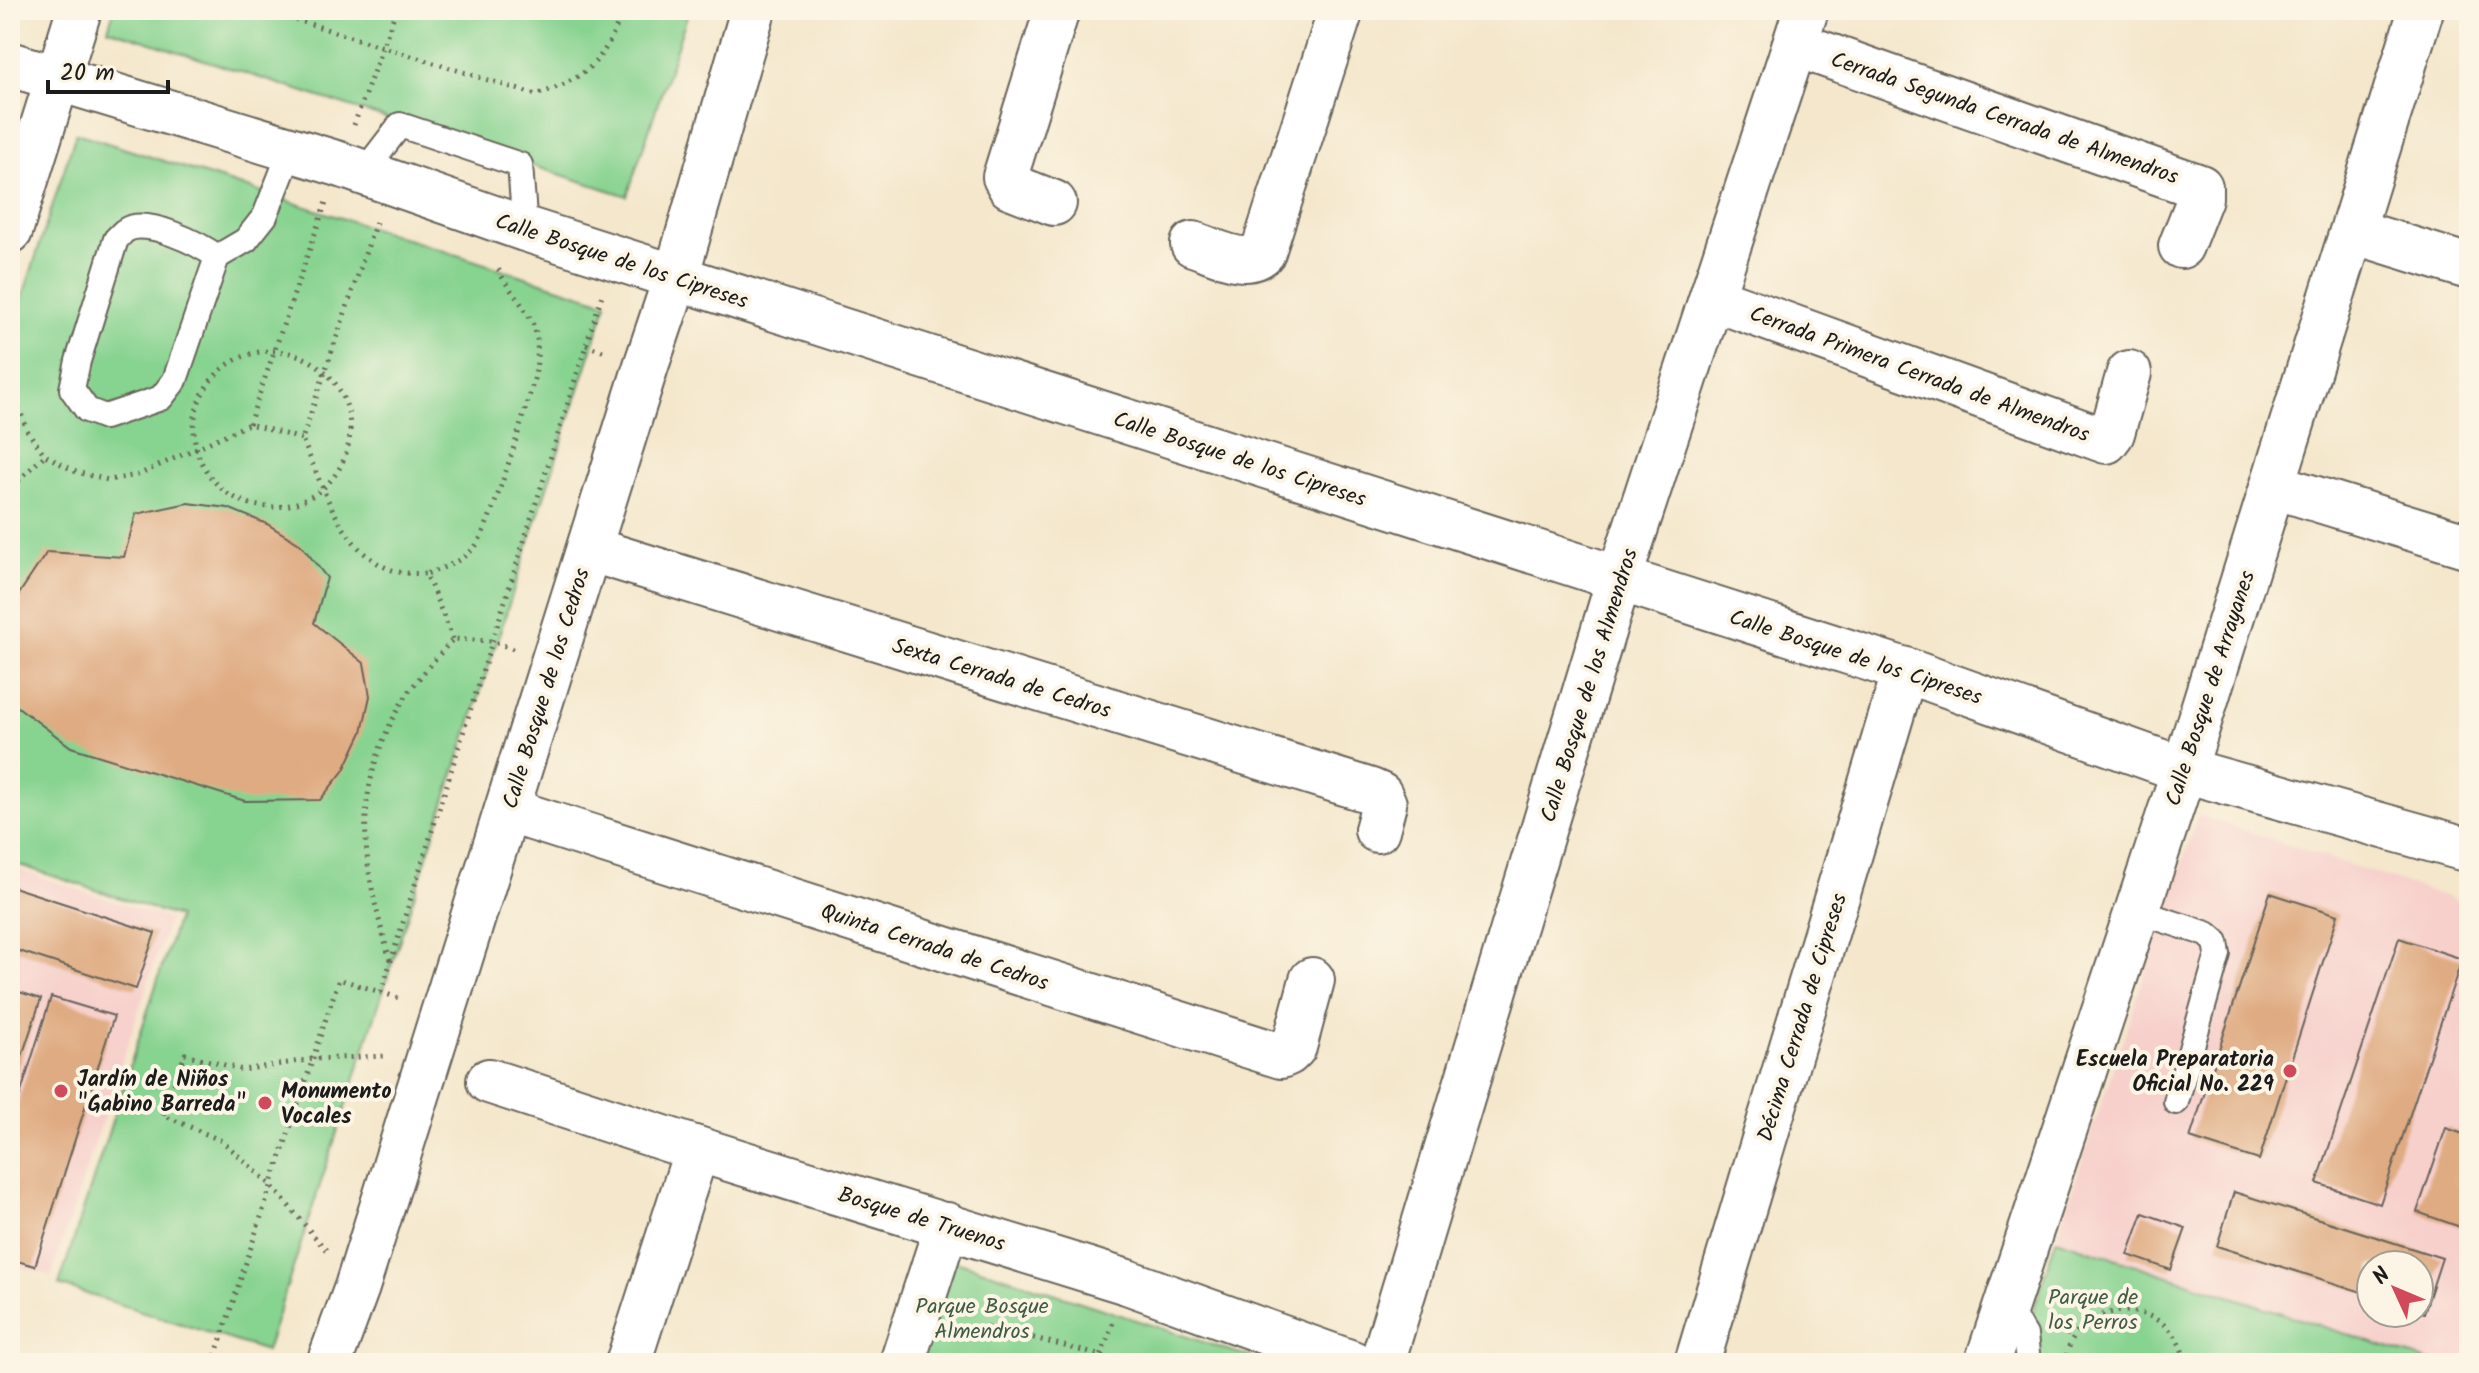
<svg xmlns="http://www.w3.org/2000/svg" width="2479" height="1373" viewBox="0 0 2479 1373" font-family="Kalam,sans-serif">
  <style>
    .built { fill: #f7d0cc; fill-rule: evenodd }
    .green { fill: #87d390; stroke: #527856; stroke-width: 2 }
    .building { fill: #dfab82 }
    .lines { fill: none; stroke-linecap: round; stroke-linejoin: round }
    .lane-casing { stroke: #68635a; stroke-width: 28 }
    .street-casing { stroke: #68635a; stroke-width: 48 }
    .secondary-casing { stroke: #68635a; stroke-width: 48 }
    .path { stroke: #68635a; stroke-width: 5; stroke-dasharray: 2 6; stroke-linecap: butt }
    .lane { stroke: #fff; stroke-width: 24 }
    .street { stroke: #fff; stroke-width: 44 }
    .secondary { stroke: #fff; stroke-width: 44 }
    .poi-dot { fill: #d1495b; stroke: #fcf5e5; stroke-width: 3 }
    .labels { text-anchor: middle; stroke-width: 8; stroke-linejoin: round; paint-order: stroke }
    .street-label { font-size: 22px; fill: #1c1c1c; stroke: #fcf5e5 }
    .poi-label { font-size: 22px; font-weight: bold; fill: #1c1c1c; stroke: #fcf5e5; text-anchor: start }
    .park-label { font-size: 22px; fill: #415c45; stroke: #fcf5e5 }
  </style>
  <rect width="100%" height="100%" fill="#fcf5e5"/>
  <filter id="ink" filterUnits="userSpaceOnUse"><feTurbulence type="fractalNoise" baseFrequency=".0125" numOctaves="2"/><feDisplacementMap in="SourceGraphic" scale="16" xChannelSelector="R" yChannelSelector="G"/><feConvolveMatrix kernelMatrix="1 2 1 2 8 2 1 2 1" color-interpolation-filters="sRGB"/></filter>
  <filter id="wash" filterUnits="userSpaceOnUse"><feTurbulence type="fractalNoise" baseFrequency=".006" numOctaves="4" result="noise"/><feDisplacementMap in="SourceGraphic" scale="32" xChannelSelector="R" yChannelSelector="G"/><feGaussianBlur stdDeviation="1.8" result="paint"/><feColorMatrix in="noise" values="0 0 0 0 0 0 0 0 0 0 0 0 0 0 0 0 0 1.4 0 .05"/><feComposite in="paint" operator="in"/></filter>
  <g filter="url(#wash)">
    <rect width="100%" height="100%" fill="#f4e7cc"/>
    <g class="built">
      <path d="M2198,815L2469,904V1363H2434L2056,1239ZM2371,1265H2419V1313H2371Z"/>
      <path d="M10,867L169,919L51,1276L10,1263Z"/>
    </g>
    <g class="green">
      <path d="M114,10H689L627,196L108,29Z"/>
      <path d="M76,133L607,303L266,1351L59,1285L178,917L10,862V336Z"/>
      <path d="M2056,1239L2434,1363H2017Z"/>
      <path d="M950,1259L1267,1363H915Z"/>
    </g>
    <g id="blocks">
      <g class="building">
        <path d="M188,503L228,508L267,524L301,545L327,578L314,623L364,663L370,696L362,732L344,770L320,800L245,801L71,747L10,701V623L19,594L47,552L124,557L136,514Z"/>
        <path d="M10,886L155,933L136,989L10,948Z"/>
        <path d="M2270,893L2338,915L2259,1160L2190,1138Z"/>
        <path d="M2399,938L2462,959L2380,1204L2317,1183Z"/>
        <path d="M10,989L41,999L11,1089H10Z"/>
        <path d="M51,997L114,1016L35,1266L10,1259V1127Z"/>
        <path d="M2446,1128L2469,1136V1230L2417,1212Z"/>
        <path d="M2234,1192L2442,1258L2424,1313L2419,1311V1265H2371V1295L2217,1246Z"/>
        <path d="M2143,1213L2186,1228L2171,1270L2128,1255Z"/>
      </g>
    </g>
  </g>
  <g filter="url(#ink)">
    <use href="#blocks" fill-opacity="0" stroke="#68635a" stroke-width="2"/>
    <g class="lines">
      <defs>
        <g id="lane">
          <path d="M363,173L400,125L520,165L525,229"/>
          <path d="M217,257C200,244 146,217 126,230C122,232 120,236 116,239L78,361L72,389L87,410L105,417L161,398L175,380L217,257L246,240L265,216L291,150"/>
          <path d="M2136,911L2207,934L2216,942L2218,954L2176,1102"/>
          <path d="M2005,1306L2025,1335L2028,1363"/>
        </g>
        <g id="street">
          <path d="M1795,44L2200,187V198L2181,246"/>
          <path d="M1054,203L1010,186L1005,177L1057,10"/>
          <path d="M2353,231L2469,267"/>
          <path d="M1193,244C1214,250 1245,269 1263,252L1341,10"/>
          <path d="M1712,298L2106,441L2112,433L2129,373"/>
          <path d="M2274,486L2469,546"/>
          <path d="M589,549L1371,791L1380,795L1384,804L1377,830"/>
          <path d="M507,810L1281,1056L1288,1053L1294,1047L1312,980"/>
          <path d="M489,1081L697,1149L1127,1282L1352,1363"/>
          <path d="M329,1363L357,1287L646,366L676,277L753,10"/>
          <path d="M628,1363L697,1149"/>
          <path d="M902,1363L947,1225"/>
          <path d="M1382,1363L1619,579L1806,10"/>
          <path d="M1697,1363L1905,670"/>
          <path d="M1987,1363L2184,770L2421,10"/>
        </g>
        <g id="secondary">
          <path d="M10,64L339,164L525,229L1905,670L2184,770L2469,850"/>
          <path d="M10,231L79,10"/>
        </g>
      </defs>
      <use href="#lane" class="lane-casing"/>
      <use href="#street" class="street-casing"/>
      <use href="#secondary" class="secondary-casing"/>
      <g class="path">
        <path d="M265,10L536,95C587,78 605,61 623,10"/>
        <path d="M354,125L396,10"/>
        <path d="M376,222L302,439C323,485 341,554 395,571C405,574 416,573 426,574"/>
        <path d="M586,345L608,353"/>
        <circle cx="272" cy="429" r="78"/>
        <path d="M10,395L15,398L28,432L45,455L76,472L108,480L138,475L249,424L302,439"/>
        <path d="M249,424L326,202"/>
        <path d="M10,494L18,481L45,455"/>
        <path d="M453,639L426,574C444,568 460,562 474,548C490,531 527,405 535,376C537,366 538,350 537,339C532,307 505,291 497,265"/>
        <path d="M390,960C364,869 349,800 397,711C411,685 434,661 453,639L492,641L516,650"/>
        <path d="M381,992L602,295"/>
        <path d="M326,1250L271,1185L222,1141L163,1115L185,1054L243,1070L313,1059L387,1056"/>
        <path d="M2055,1324L2073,1338"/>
        <path d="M956,1336L989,1326L1128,1363"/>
        <path d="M213,1363L339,979L402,999"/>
        <path d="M1099,1363L1113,1322"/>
        <path d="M2065,1363C2073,1294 2175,1294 2185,1363"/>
      </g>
      <use href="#lane" class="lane"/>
      <use href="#street" class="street"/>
      <use href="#secondary" class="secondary"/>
    </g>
  </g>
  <g class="poi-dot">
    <circle cx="2290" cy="1071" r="8"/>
    <circle cx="61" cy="1091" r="8"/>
    <circle cx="265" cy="1103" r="8"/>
  </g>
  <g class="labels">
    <g class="street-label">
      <text transform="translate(2005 117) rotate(19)" y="8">Cerrada Segunda Cerrada de Almendros</text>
      <text transform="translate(622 260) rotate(18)" y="8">Calle Bosque de los Cipreses</text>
      <text transform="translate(1920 373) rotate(20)" y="8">Cerrada Primera Cerrada de Almendros</text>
      <text transform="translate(1240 458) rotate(18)" y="8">Calle Bosque de los Cipreses</text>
      <text transform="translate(1856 656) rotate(18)" y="8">Calle Bosque de los Cipreses</text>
      <text transform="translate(1002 677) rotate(17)" y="8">Sexta Cerrada de Cedros</text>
      <text transform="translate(1588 685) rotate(-73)" y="8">Calle Bosque de los Almendros</text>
      <text transform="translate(545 688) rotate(-73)" y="8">Calle Bosque de los Cedros</text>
      <text transform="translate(2209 688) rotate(-72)" y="8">Calle Bosque de Arrayanes</text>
      <text transform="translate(935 946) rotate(18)" y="8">Quinta Cerrada de Cedros</text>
      <text transform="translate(1801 1017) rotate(-73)" y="8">Décima Cerrada de Cipreses</text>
      <text transform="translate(922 1218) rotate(17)" y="8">Bosque de Truenos</text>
    </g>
    <g class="poi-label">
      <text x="2274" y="1066" text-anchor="end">Escuela Preparatoria<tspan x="2274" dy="25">Oficial No. 229</tspan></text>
      <text x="77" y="1086">Jardín de Niños<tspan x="77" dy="25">"Gabino Barreda"</tspan></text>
      <text x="281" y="1098">Monumento<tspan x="281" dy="25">Vocales</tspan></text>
    </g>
    <g class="park-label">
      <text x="2093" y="1304">Parque de<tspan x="2093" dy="25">los Perros</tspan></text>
      <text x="982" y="1313">Parque Bosque<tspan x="982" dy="25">Almendros</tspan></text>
    </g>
  </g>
  <rect width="2479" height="1373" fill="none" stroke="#fcf5e5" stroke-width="40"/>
  <g transform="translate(2395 1289) rotate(314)"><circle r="38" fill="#fcf5e5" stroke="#a29e95" stroke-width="2"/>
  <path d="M0-6L14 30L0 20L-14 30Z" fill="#d1495b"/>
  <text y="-12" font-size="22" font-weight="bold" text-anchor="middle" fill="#1c1c1c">N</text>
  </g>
  <path d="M48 80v12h120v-12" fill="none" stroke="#1c1c1c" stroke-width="4"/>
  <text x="60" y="80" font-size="24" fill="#1c1c1c" stroke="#fcf5e5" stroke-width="6" paint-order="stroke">20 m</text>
</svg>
